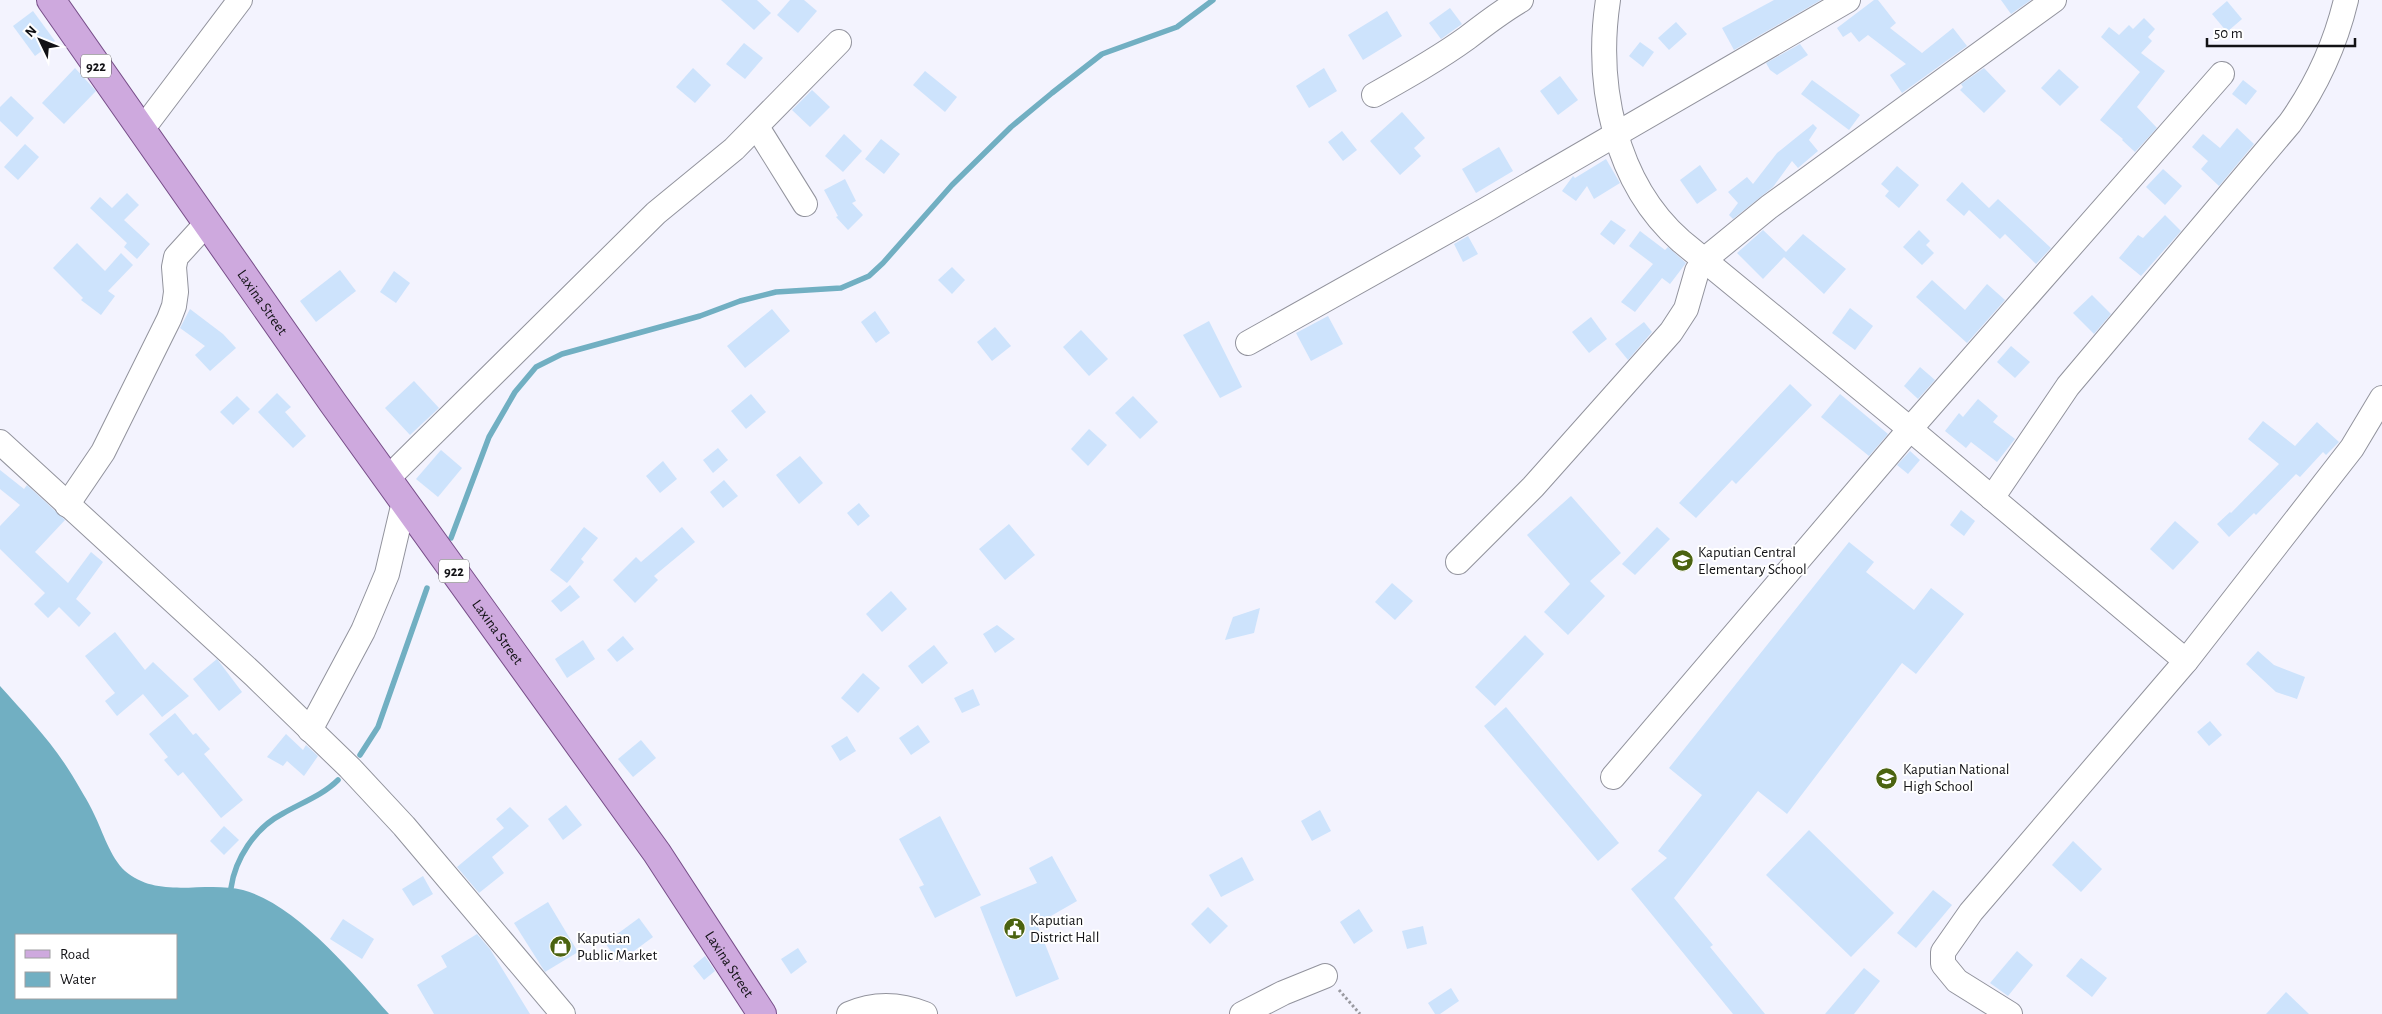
<svg xmlns="http://www.w3.org/2000/svg" width="2382" height="1014" viewBox="0 0 2382 1014" font-family="'Alegreya Sans',sans-serif">
  <style>
    .water { fill: #71afc2; fill-rule: evenodd }
    .lines { fill: none; stroke-linecap: round; stroke-linejoin: round }
    .stream { stroke: #71afc2; stroke-width: 5.5 }
    .building { fill: #cde3fc }
    .minor-casing { stroke: #92939d; stroke-width: 26 }
    .major-casing { stroke: #774e89; stroke-width: 30 }
    .path { stroke: #9a9aa1; stroke-width: 3; stroke-dasharray: 2.5 2.5; stroke-linecap: butt }
    .minor { stroke: #fff; stroke-width: 24 }
    .major { stroke: #cea9de; stroke-width: 28 }
    .labels { text-anchor: middle; stroke-width: 4; stroke-linejoin: round; paint-order: stroke }
    .shield { fill: #fff; stroke: #59595b; stroke-width: 1 }
    .shield-label { font-size: 14px; font-weight: bold; fill: #121215 }
    .street-label { font-size: 15px; fill: #121215; stroke: #fff }
    .poi-label { font-size: 15px; fill: #121215; stroke: #fff; text-anchor: start }
  </style>
  <rect width="100%" height="100%" fill="#f3f3fe"/>
  <path class="water" d="M0,686C25,714 52,742 72,775C79,787 88,801 94,814C103,832 110,857 125,871C159,900 204,880 243,890C296,904 353,973 389,1014H0ZM16,935H176V998H16Z"/>
  <g class="lines">
    <g class="stream">
      <path d="M451,538L489,437L515,392L536,367L562,354L700,316L740,301L776,292L841,288L869,276L883,263L952,185L1011,127L1052,93L1102,54L1177,27L1213,0"/>
      <path d="M360,755L378,727L427,588"/>
      <path d="M231,888C235,859 255,828 282,814C301,803 323,795 338,780"/>
    </g>
  </g>
  <g class="building">
    <path d="M721,0H757L771,13L754,30Z"/>
    <path d="M790,0H804L817,11L798,33L777,15Z"/>
    <path d="M1774,0H1821L1734,50L1722,28Z"/>
    <path d="M1874,0H1878L1896,23L1890,28L1922,53L1953,28L1967,46L1902,93L1890,75L1906,64L1868,35L1859,42L1851,32L1843,37L1837,28Z"/>
    <path d="M2001,0H2031L2011,14Z"/>
    <path d="M2227,1L2242,19L2227,32L2212,14Z"/>
    <path d="M1450,8L1462,24L1441,39L1429,23Z"/>
    <path d="M33,11L55,41L35,56L13,26Z"/>
    <path d="M1387,11L1402,36L1363,60L1348,35Z"/>
    <path d="M2144,18L2155,29L2148,37L2152,41L2141,53L2165,71L2137,107L2157,128L2135,152L2122,140L2123,139L2100,120L2140,72L2101,37L2109,27L2119,35L2129,25L2133,29Z"/>
    <path d="M1676,22L1687,34L1669,50L1658,38Z"/>
    <path d="M1640,42L1654,52L1643,67L1629,56Z"/>
    <path d="M744,43L763,58L745,79L726,64Z"/>
    <path d="M1800,44L1808,55L1777,75L1770,70L1766,63Z"/>
    <path d="M75,68L96,91L64,124L42,103Z"/>
    <path d="M693,68L711,85L695,103L676,87Z"/>
    <path d="M1324,68L1337,91L1309,108L1296,86Z"/>
    <path d="M1984,68L2006,91L1984,113L1960,90L1963,87L1961,84Z"/>
    <path d="M2059,69L2079,87L2060,106L2041,88Z"/>
    <path d="M925,71L957,97L945,112L913,85Z"/>
    <path d="M1560,76L1578,100L1558,115L1540,91Z"/>
    <path d="M1812,80L1860,115L1849,130L1801,94Z"/>
    <path d="M2243,80L2257,91L2246,105L2232,94Z"/>
    <path d="M812,90L830,107L810,127L792,110Z"/>
    <path d="M11,96L34,118L17,137L0,121V107Z"/>
    <path d="M1402,112L1425,138L1414,148L1421,156L1400,175L1370,141Z"/>
    <path d="M1813,124L1817,128L1809,140L1818,151L1798,168L1792,161L1773,187L1733,219L1729,215L1738,203L1728,192L1747,177L1753,184L1777,153Z"/>
    <path d="M2237,128L2254,144L2219,186L2201,169L2208,161L2192,147L2203,134L2220,148Z"/>
    <path d="M1342,131L1357,150L1343,161L1328,142Z"/>
    <path d="M844,134L862,151L843,172L825,156Z"/>
    <path d="M881,139L900,154L884,174L865,159Z"/>
    <path d="M25,144L39,157L18,180L4,167Z"/>
    <path d="M1499,147L1513,171L1476,193L1462,169Z"/>
    <path d="M1606,159L1620,183L1594,199L1587,186L1576,201L1562,191L1573,176L1575,178Z"/>
    <path d="M1700,165L1717,190L1697,204L1680,180Z"/>
    <path d="M1897,166L1919,185L1899,208L1885,196L1889,191L1881,184Z"/>
    <path d="M2163,169L2182,186L2165,205L2146,187Z"/>
    <path d="M845,179L856,201L852,203L863,215L848,230L836,217L838,216L824,190Z"/>
    <path d="M1962,182L1989,208L1998,199L2051,248L2036,264L2005,234L2000,239L1969,210L1964,216L1946,200Z"/>
    <path d="M127,193L139,205L124,220L150,244L137,259L124,247L127,243L90,208L100,197L112,208Z"/>
    <path d="M2165,215L2181,231L2141,276L2119,258L2138,235L2143,238Z"/>
    <path d="M1611,220L1626,230L1614,245L1600,234Z"/>
    <path d="M1763,230L1786,252L1803,234L1846,269L1824,294L1784,257L1763,279L1737,253Z"/>
    <path d="M1919,230L1930,241L1926,245L1934,253L1922,265L1903,247Z"/>
    <path d="M1640,231L1665,250L1668,247L1686,263L1670,284L1662,278L1635,312L1621,302L1653,264L1629,246Z"/>
    <path d="M1468,236L1478,254L1463,262L1454,244Z"/>
    <path d="M77,243L105,271L121,253L133,265L108,291L115,296L101,315L81,300L83,298L53,268Z"/>
    <path d="M952,267L965,280L952,294L938,280Z"/>
    <path d="M340,270L356,291L316,322L300,301Z"/>
    <path d="M394,271L410,283L396,303L380,292Z"/>
    <path d="M1932,280L1965,310L1987,284L2005,300L1967,343L1916,297Z"/>
    <path d="M2092,295L2111,314L2094,334L2073,313Z"/>
    <path d="M1850,308L1873,326L1855,350L1832,333Z"/>
    <path d="M190,309L223,334L236,348L210,371L195,355L205,346L180,328Z"/>
    <path d="M772,309L790,331L745,368L727,346Z"/>
    <path d="M875,311L890,333L876,343L861,322Z"/>
    <path d="M1328,316L1343,344L1311,361L1296,333Z"/>
    <path d="M1591,317L1607,339L1589,353L1572,332Z"/>
    <path d="M1209,321L1242,387L1220,398L1183,335Z"/>
    <path d="M1644,322L1652,332L1628,360L1615,344Z"/>
    <path d="M995,327L1011,346L992,361L977,342Z"/>
    <path d="M1081,330L1108,359L1089,376L1063,347Z"/>
    <path d="M2011,346L2030,362L2015,378L1997,362Z"/>
    <path d="M1920,367L1935,380L1918,399L1904,386Z"/>
    <path d="M414,381L439,408L410,435L385,408Z"/>
    <path d="M1790,384L1812,405L1736,484L1732,480L1696,518L1679,503Z"/>
    <path d="M277,393L291,407L285,412L306,436L293,448L258,412Z"/>
    <path d="M751,394L766,412L746,429L731,411Z"/>
    <path d="M1840,394L1888,434L1869,456L1821,417Z"/>
    <path d="M237,396L250,409L233,425L220,412Z"/>
    <path d="M1133,396L1158,422L1140,439L1115,413Z"/>
    <path d="M1978,399L1998,416L1993,422L2015,439L1997,462L1971,442L1966,448L1945,431L1959,413L1963,417Z"/>
    <path d="M2263,421L2295,446L2317,422L2339,442L2326,455L2323,452L2300,477L2296,474L2256,515L2254,513L2229,537L2217,524L2230,512L2231,513L2279,464L2248,439Z"/>
    <path d="M1089,429L1107,445L1088,466L1071,449Z"/>
    <path d="M718,448L728,460L713,473L703,460Z"/>
    <path d="M441,450L462,468L438,497L416,479Z"/>
    <path d="M1910,451L1920,460L1908,474L1897,465Z"/>
    <path d="M800,456L823,483L799,504L776,475Z"/>
    <path d="M663,461L677,479L660,493L646,476Z"/>
    <path d="M0,470L24,489L27,485L65,520L35,552L68,583L91,552L103,562L76,599L91,613L79,627L59,607L48,618L34,604L45,593L0,549V526L20,505L0,489Z"/>
    <path d="M724,480L738,496L723,508L710,492Z"/>
    <path d="M1571,496L1621,553L1590,581L1605,596L1568,635L1544,612L1570,584L1527,535Z"/>
    <path d="M859,503L870,516L858,526L847,513Z"/>
    <path d="M1961,510L1975,521L1964,536L1950,525Z"/>
    <path d="M2175,521L2199,542L2173,570L2150,549Z"/>
    <path d="M1009,524L1035,555L1005,580L979,549Z"/>
    <path d="M584,527L598,538L581,559L584,562L567,583L550,570Z"/>
    <path d="M682,527L695,542L654,576L658,580L635,603L613,580L636,557L641,562Z"/>
    <path d="M1657,527L1670,539L1635,575L1622,564Z"/>
    <path d="M1849,542L1874,562L1866,572L1914,610L1931,588L1964,614L1916,674L1902,663L1787,814L1758,791L1674,898L1713,945L1710,947L1765,1014H1733L1631,889L1667,858L1658,851L1702,795L1669,768Z"/>
    <path d="M1392,583L1413,601L1395,620L1375,602Z"/>
    <path d="M570,585L580,597L561,612L551,601Z"/>
    <path d="M891,591L907,609L882,632L866,614Z"/>
    <path d="M1260,608L1254,633L1225,640L1233,617Z"/>
    <path d="M997,625L1015,639L995,653L983,634Z"/>
    <path d="M115,632L145,670L153,662L189,696L162,717L143,694L117,716L105,701L115,693L85,656Z"/>
    <path d="M1525,635L1544,654L1495,706L1475,687Z"/>
    <path d="M623,636L634,649L617,662L607,650Z"/>
    <path d="M583,640L595,659L567,678L555,659Z"/>
    <path d="M934,645L948,663L922,684L908,666Z"/>
    <path d="M2258,651L2274,665L2305,677L2297,699L2276,692L2246,664Z"/>
    <path d="M217,659L242,692L219,711L193,679Z"/>
    <path d="M863,673L880,688L858,713L841,698Z"/>
    <path d="M973,689L980,705L962,713L954,698Z"/>
    <path d="M1506,707L1619,843L1598,861L1484,726Z"/>
    <path d="M175,713L193,735L196,733L210,749L204,754L243,800L221,818L183,772L178,776L164,760L168,757L149,734Z"/>
    <path d="M2210,721L2222,735L2209,746L2197,732Z"/>
    <path d="M918,725L930,742L911,755L899,738Z"/>
    <path d="M286,734L303,750L306,745L318,756L304,776L287,761L283,766L267,757Z"/>
    <path d="M847,736L856,751L840,761L831,746Z"/>
    <path d="M641,740L656,758L633,777L618,759Z"/>
    <path d="M566,805L582,825L563,840L548,819Z"/>
    <path d="M510,807L529,826L492,857L504,873L479,893L457,867L504,828L496,819Z"/>
    <path d="M1320,810L1331,831L1312,841L1301,821Z"/>
    <path d="M940,816L981,895L935,918L919,887L924,885L899,839Z"/>
    <path d="M224,826L239,840L224,855L210,841Z"/>
    <path d="M1809,830L1894,913L1851,957L1766,875Z"/>
    <path d="M2073,841L2102,869L2081,892L2052,865Z"/>
    <path d="M1052,856L1077,901L1037,924L1059,979L1016,997L980,907L1037,883L1029,868Z"/>
    <path d="M1242,857L1254,880L1221,897L1209,875Z"/>
    <path d="M423,876L433,894L413,906L402,889Z"/>
    <path d="M1933,890L1952,905L1916,948L1897,933Z"/>
    <path d="M548,902L578,952L545,972L514,923Z"/>
    <path d="M1208,907L1228,926L1210,944L1191,924Z"/>
    <path d="M1359,909L1373,931L1354,944L1340,922Z"/>
    <path d="M639,918L653,937L619,962L605,943Z"/>
    <path d="M343,919L374,939L362,959L330,939Z"/>
    <path d="M1423,926L1427,944L1407,949L1402,931Z"/>
    <path d="M477,934L490,949L530,1014H434L417,985L447,967L441,956Z"/>
    <path d="M798,948L807,962L791,974L781,959Z"/>
    <path d="M2017,951L2033,965L2008,996L1990,983Z"/>
    <path d="M705,956L715,971L704,980L693,966Z"/>
    <path d="M2081,958L2107,978L2092,997L2066,976Z"/>
    <path d="M1864,968L1880,981L1854,1014H1825Z"/>
    <path d="M1451,988L1459,1001L1440,1014H1435L1428,1003Z"/>
    <path d="M2286,992L2309,1014H2266Z"/>
  </g>
  <g class="lines">
    <defs>
      <g id="minor">
        <path d="M1608,0C1595,85 1615,183 1681,241L1910,429L2186,661"/>
        <path d="M1374,95C1406,77 1438,59 1467,38C1485,24 1502,11 1521,0"/>
        <path d="M757,127L805,204"/>
        <path d="M141,131L240,0"/>
        <path d="M1248,343L1487,209L1848,0"/>
        <path d="M0,442L254,675L350,768L404,826L563,1014"/>
        <path d="M387,479L656,213L734,149L839,42"/>
        <path d="M1992,498L2068,386L2290,123C2317,85 2335,46 2346,0"/>
        <path d="M67,505L103,452L169,319L174,306L176,292L174,267L176,257L206,224"/>
        <path d="M1458,562L1533,487L1671,332L1686,309L1697,271L1704,260L1769,207L2054,0"/>
        <path d="M310,730L363,631L387,574L404,502"/>
        <path d="M1613,777L1910,429L2222,74"/>
        <path d="M849,1014C874,1003 900,1004 925,1014"/>
        <path d="M1242,1014L1283,993L1325,976"/>
        <path d="M2010,1014L1957,981L1943,964V952L1971,912L2186,661L2352,448L2382,398"/>
      </g>
      <g id="major">
        <path id="s1" d="M51,0L333,403L657,853L762,1014"/>
      </g>
    </defs>
    <use href="#minor" class="minor-casing"/>
    <use href="#major" class="major-casing"/>
    <path class="path" d="M1339,990L1360,1014"/>
    <use href="#minor" class="minor"/>
    <use href="#major" class="major"/>
  </g>
  <defs>
    <symbol id="school-disc" viewBox="-11 -11 22 22"><circle r="9.5" fill="#4b6310" stroke="#fff"/><path d="M0-5L7-2L0 1L-7-2ZM-4 1L0 2.5L4 1V4Q0 6-4 4Z" fill="#fff"/></symbol>
    <symbol id="civic-disc" viewBox="-11 -11 22 22"><circle r="9.5" fill="#4b6310" stroke="#fff"/><path d="M-.6-6.5H3V-4.5H.6V-3L4-1V1h2V6H-6V1h2V-1L-.6-3ZM-1.2 2.5V6h2.4V2.5Z" fill="#fff"/></symbol>
    <symbol id="shop-disc" viewBox="-11 -11 22 22"><circle r="9.5" fill="#4b6310" stroke="#fff"/><path d="M-5-2.5h2.3a2.7 3.5 0 0 1 5.4 0H5L5.5 6h-11ZM-1.5-2.5h3a1.5 2.3 0 0 0-3 0Z" fill="#fff"/></symbol>
  </defs>
  <g fill-rule="evenodd">
    <use href="#school-disc" x="1670" y="548" width="25" height="25"/>
    <use href="#school-disc" x="1874" y="766" width="25" height="25"/>
    <use href="#civic-disc" x="1002" y="916" width="25" height="25"/>
    <use href="#shop-disc" x="548" y="934" width="25" height="25"/>
  </g>
  <g class="labels">
    <g class="shield">
      <rect x="81" y="54.5" width="30" height="23" rx="4"/>
      <rect x="439" y="559.5" width="30" height="23" rx="4"/>
    </g>
    <g class="shield-label">
      <text x="96" y="71">922</text>
      <text x="454" y="576">922</text>
    </g>
    <g class="street-label">
      <text dy="5" stroke="none"><textPath href="#s1" startOffset="369">Laxina Street</textPath></text>
      <text dy="5" stroke="none"><textPath href="#s1" startOffset="774">Laxina Street</textPath></text>
      <text dy="5" stroke="none"><textPath href="#s1" startOffset="1179">Laxina Street</textPath></text>
    </g>
    <g class="poi-label">
      <text x="1698" y="557">Kaputian Central<tspan x="1698" dy="17">Elementary School</tspan></text>
      <text x="1903" y="774">Kaputian National<tspan x="1903" dy="17">High School</tspan></text>
      <text x="1030" y="925">Kaputian<tspan x="1030" dy="17">District Hall</tspan></text>
      <text x="577" y="943">Kaputian<tspan x="577" dy="17">Public Market</tspan></text>
    </g>
  </g>
  <rect x="15" y="934" width="162" height="65" fill="#ffffff" stroke="#a0a0a1"/>
  <rect x="25" y="950" width="25" height="8" fill="#cea9de" stroke="#a0a0a1"/>
  <text x="60" y="959" font-size="15" fill="#121215">Road</text>
  <rect x="25" y="972" width="25" height="15" fill="#71afc2" stroke="#a0a0a1"/>
  <text x="60" y="984" font-size="15" fill="#121215">Water</text>
  <g transform="translate(40 40) rotate(313)" stroke="#ffffff" stroke-width="4" paint-order="stroke">
  <path d="M0-4L9 19L0 12L-9 19Z" fill="#121215"/>
  <text y="-8" font-size="14" font-weight="bold" text-anchor="middle" fill="#121215">N</text>
  </g>
  <path d="M2207 38v8h148v-8" fill="none" stroke="#121215" stroke-width="2.5"/>
  <text x="2214" y="38" font-size="15" fill="#121215" stroke="#ffffff" stroke-width="4" paint-order="stroke">50 m</text>
</svg>
